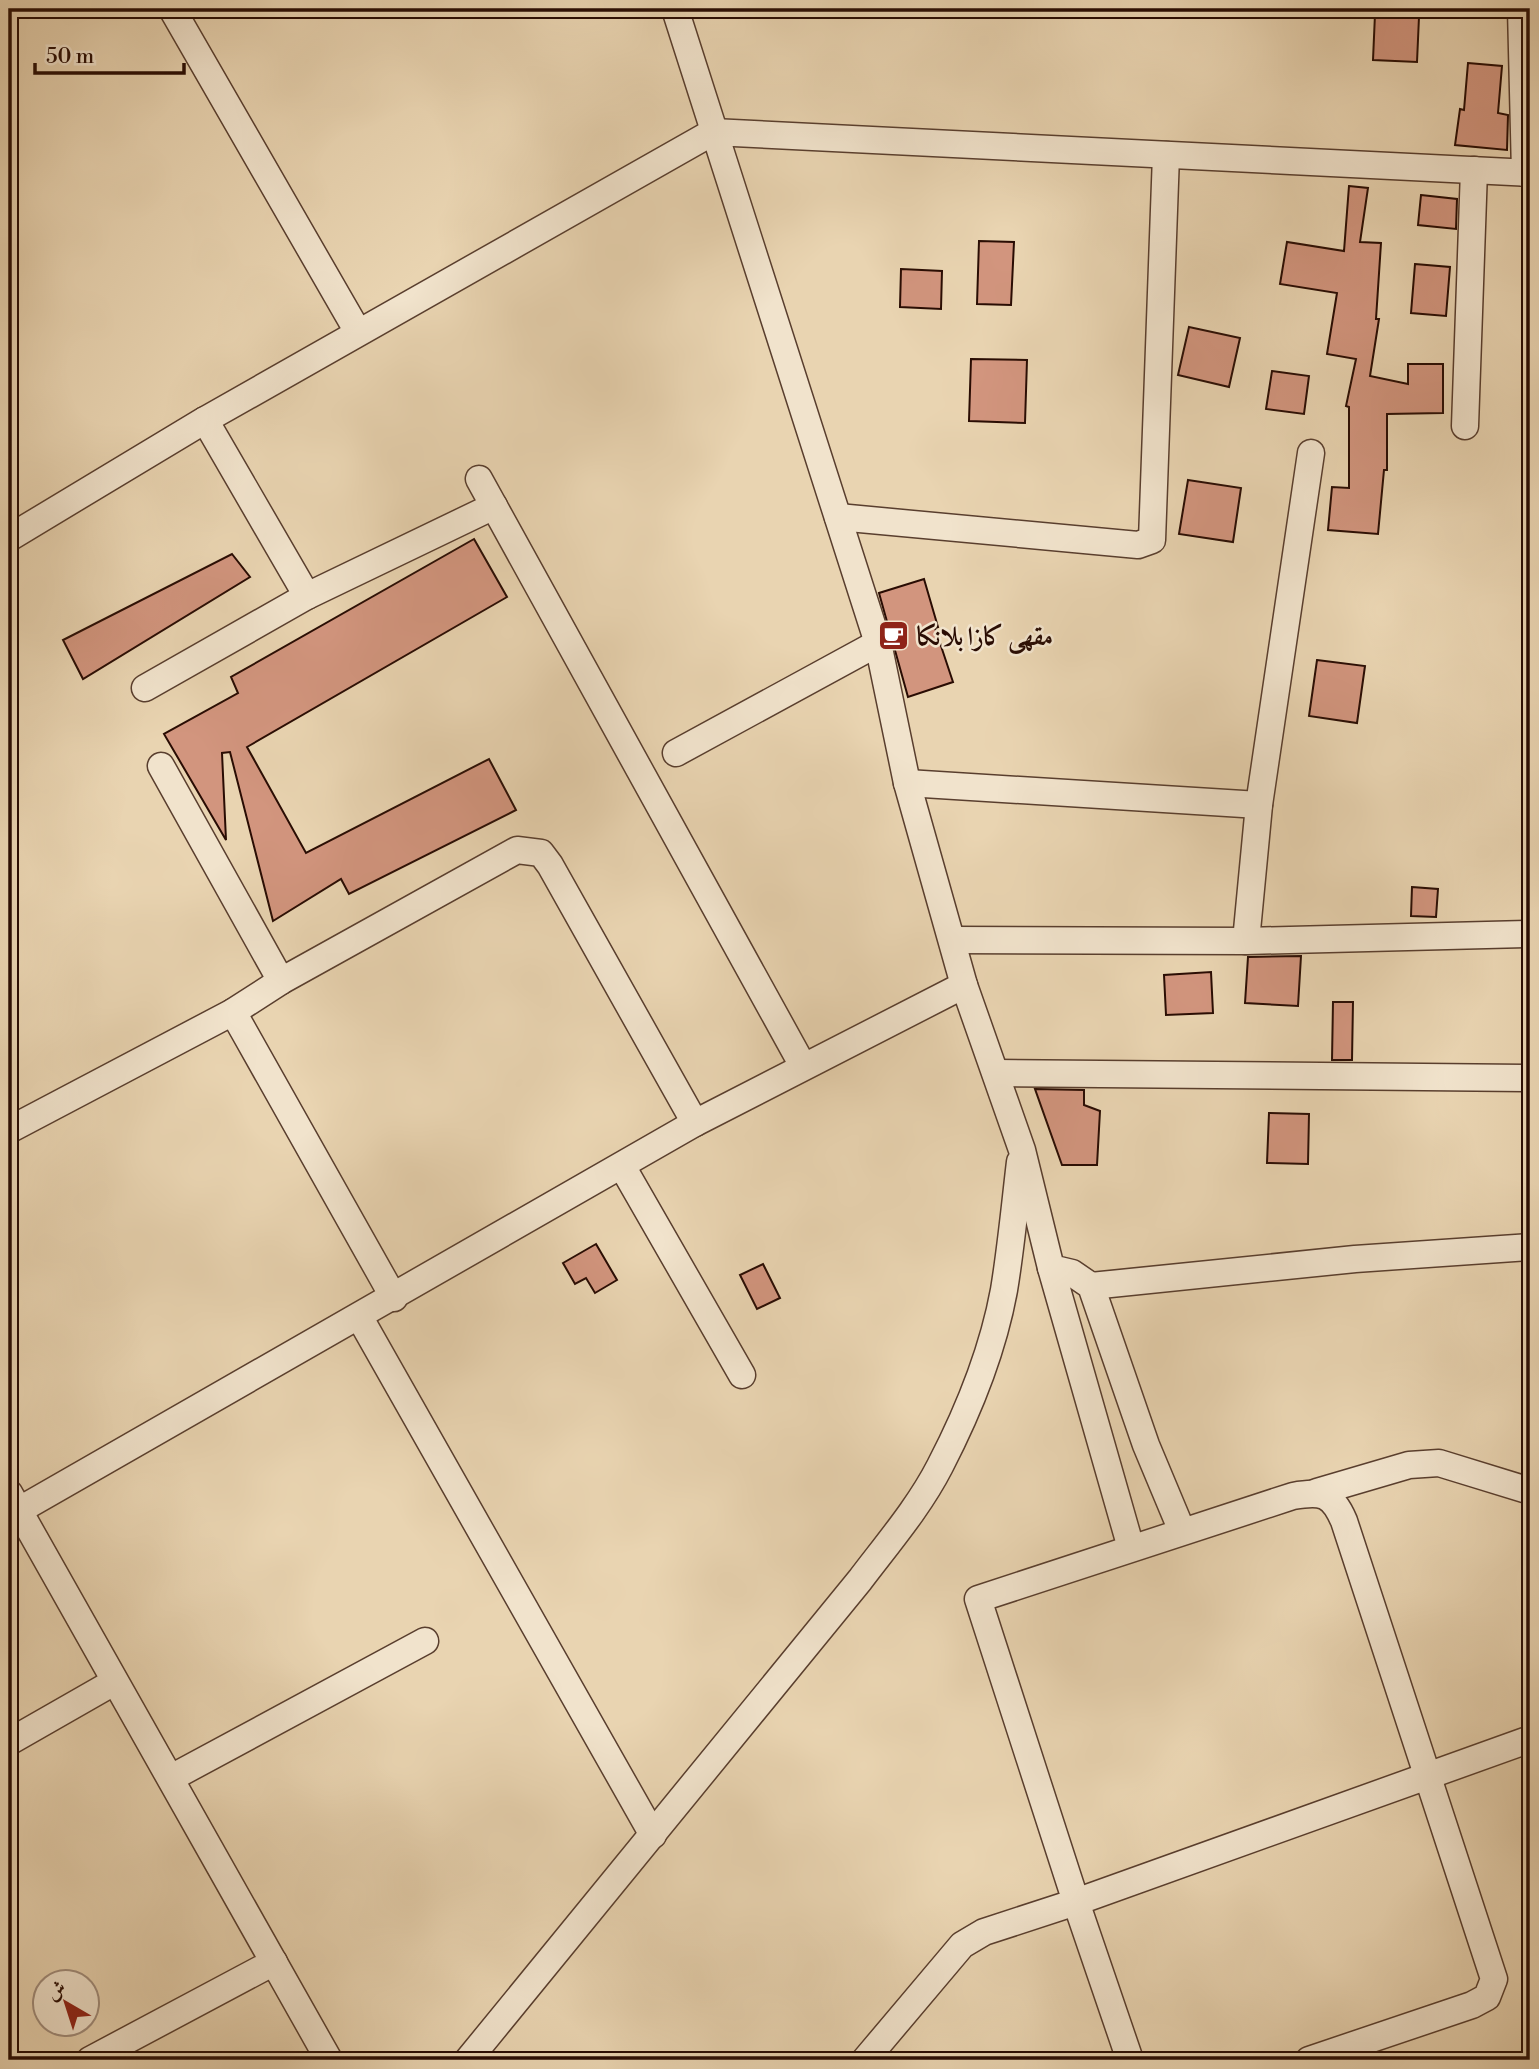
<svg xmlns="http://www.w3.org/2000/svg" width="1539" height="2069" viewBox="0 0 1539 2069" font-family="'Libre Bodoni',Amiri,serif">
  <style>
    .building { fill: #d2957e; stroke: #290c03; stroke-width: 2 }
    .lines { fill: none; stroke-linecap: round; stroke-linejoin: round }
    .minor-casing { stroke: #593e2e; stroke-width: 29 }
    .minor { stroke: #f1e3cc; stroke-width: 26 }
    .labels { text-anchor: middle; stroke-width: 5; stroke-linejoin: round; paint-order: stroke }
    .poi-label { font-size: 26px; font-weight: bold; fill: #290c03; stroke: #f1e3cc; text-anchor: start }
  </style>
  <rect width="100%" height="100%" fill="#e9d4b1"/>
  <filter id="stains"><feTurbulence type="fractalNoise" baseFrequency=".00286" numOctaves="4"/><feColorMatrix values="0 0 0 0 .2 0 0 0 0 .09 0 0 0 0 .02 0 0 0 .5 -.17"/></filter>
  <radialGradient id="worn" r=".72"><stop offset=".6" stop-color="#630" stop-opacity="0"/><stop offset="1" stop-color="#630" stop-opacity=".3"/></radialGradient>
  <g class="building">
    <path d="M1375,14L1419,17L1417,62L1373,60Z"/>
    <path d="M1468,63L1502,66L1498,113L1508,115L1507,150L1455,145L1460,109L1464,110Z"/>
    <path d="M1349,186L1368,188L1360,242L1381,243L1376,319H1379L1370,376L1408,384V364H1443V413L1387,414V470H1384L1378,534L1328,530L1332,487L1349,488V407L1346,406L1356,359L1327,354L1337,293L1280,284L1287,242L1344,251Z"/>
    <path d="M1421,195L1457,199L1456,229L1418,225Z"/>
    <path d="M979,241L1014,242L1011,305L977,304Z"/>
    <path d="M1415,264L1450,267L1446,316L1411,313Z"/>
    <path d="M901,269L942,271L941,309L900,307Z"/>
    <path d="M1189,327L1240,338L1229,387L1178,375Z"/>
    <path d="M971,359L1027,360L1025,423L969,421Z"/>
    <path d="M1272,371L1309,376L1304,414L1266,409Z"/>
    <path d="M1188,480L1241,488L1233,542L1179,534Z"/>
    <path d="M474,539L507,597L247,747L306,853L489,759L516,810L349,894L341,879L273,921L230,752L222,753L226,840L164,734L238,693L231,677Z"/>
    <path d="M232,554L250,577L83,679L63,640Z"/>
    <path d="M924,579L938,627L935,628L953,682L908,697L879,593Z"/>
    <path d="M1317,660L1365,666L1357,723L1309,716Z"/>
    <path d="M1412,887L1438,889L1436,917L1411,916Z"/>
    <path d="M1301,956L1298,1006L1245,1003L1248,957Z"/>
    <path d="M1211,972L1213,1013L1166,1015L1164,975Z"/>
    <path d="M1333,1002H1353L1352,1060H1332Z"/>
    <path d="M1035,1089L1084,1090V1105L1100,1111L1097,1165H1062Z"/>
    <path d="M1269,1113L1309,1114L1308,1164L1267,1163Z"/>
    <path d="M596,1244L617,1280L595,1293L586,1278L575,1284L563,1263Z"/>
    <path d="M763,1264L780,1298L757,1309L740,1275Z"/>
  </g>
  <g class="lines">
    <defs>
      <g id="minor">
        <path d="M172,9L358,332"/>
        <path d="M675,9L878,643L907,783L964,985L1022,1150L1051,1268L1072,1273L1091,1286L1146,1445L1182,1531"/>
        <path d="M1521,9L1525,173"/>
        <path d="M205,420L307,596"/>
        <path d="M1465,426L1474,170"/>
        <path d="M479,479L803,1066"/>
        <path d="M838,517L1138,545L1152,540L1166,155"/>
        <path d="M9,538L205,420L713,132L1530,173"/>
        <path d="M145,688L307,596L494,506"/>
        <path d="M676,753L878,643"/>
        <path d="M161,766L281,981"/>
        <path d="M907,783L1259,805"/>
        <path d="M953,940L1246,941L1530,934"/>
        <path d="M1246,941L1259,805L1311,453"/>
        <path d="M233,1012L394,1298"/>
        <path d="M996,1073L1530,1078"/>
        <path d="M9,1130L233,1012L281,981L517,850L541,853L550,865L695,1123"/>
        <path d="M622,1166L742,1375"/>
        <path d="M1051,1268L1131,1548"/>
        <path d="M1091,1286L1355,1259L1530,1247"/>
        <path d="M360,1318L653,1835"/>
        <path d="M1317,1492L1409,1465L1439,1463L1530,1491"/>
        <path d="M9,1493L329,2060"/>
        <path d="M9,1516L695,1123L964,985"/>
        <path d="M9,1742L114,1682"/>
        <path d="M171,1778L425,1641"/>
        <path d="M90,2060L274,1962"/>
        <path d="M468,2060L860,1580C888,1543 919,1507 940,1466C968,1412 993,1350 1004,1290C1011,1248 1015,1204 1020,1162"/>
        <path d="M865,2060L962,1945L984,1932L1076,1902L978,1599L1293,1496C1322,1491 1332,1493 1344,1521L1494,1979L1487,1997L1472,2005L1309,2060"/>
        <path d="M1130,2060L1076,1902L1525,1741L1530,1742"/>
      </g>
    </defs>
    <use href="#minor" class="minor-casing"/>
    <use href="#minor" class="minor"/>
  </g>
  <defs>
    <symbol id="cafe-square" viewBox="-11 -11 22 22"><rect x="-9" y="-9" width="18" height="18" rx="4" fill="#8f2418" stroke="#f1e3cc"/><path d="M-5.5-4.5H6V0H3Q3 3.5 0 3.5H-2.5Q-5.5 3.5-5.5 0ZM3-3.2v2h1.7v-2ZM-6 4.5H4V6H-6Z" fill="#fff"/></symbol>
  </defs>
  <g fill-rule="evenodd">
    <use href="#cafe-square" x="876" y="618" width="35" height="35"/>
  </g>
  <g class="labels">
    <g class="poi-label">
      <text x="917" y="645">مقهى كازا بلانكا</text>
    </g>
  </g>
  <rect width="1539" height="2069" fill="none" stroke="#e9d4b1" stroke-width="35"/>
  <rect x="10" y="10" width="1518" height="2048" fill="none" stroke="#290c03" stroke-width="3.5"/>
  <rect x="18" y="18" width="1504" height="2034" fill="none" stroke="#290c03" stroke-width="2"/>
  <g transform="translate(66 2003) rotate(321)"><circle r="33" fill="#f1e3cc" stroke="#a18d7c" stroke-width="2"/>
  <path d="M0-5L12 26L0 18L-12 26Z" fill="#8f2418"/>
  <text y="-10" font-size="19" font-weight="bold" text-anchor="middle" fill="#290c03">ش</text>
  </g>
  <path d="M35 63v10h149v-10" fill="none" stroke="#290c03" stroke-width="3.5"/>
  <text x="46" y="63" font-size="21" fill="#290c03" stroke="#f1e3cc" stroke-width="5" paint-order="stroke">50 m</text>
  <rect width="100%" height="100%" filter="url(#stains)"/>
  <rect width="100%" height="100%" fill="url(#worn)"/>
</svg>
